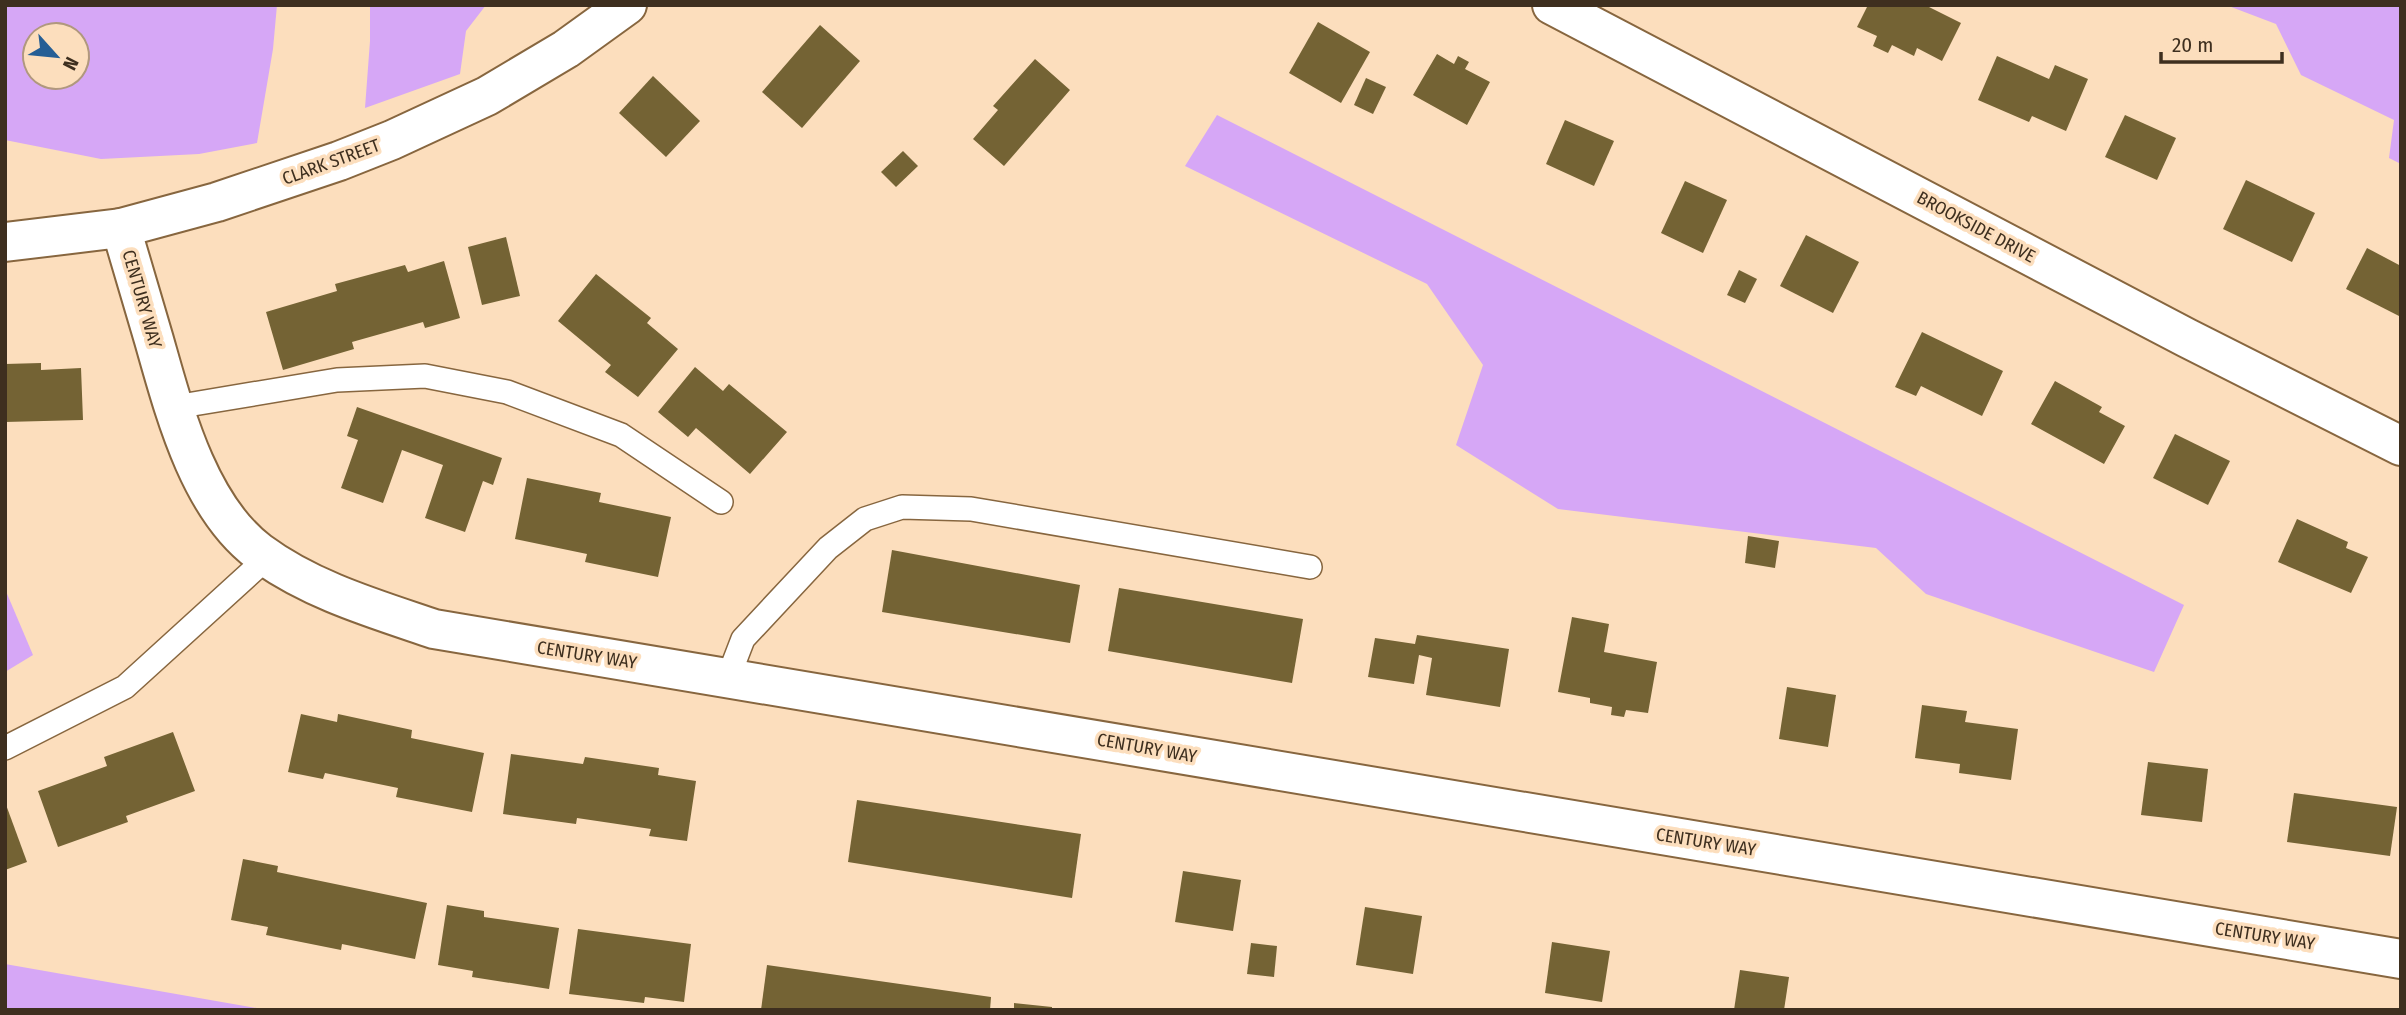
<svg xmlns="http://www.w3.org/2000/svg" width="2406" height="1015" viewBox="0 0 2406 1015" font-family="'Fira Sans Condensed',sans-serif">
  <style>
    .green { fill: #d6a7f6; fill-rule: evenodd }
    .building { fill: #746334 }
    .lines { fill: none; stroke-linecap: round; stroke-linejoin: round }
    .service-casing { stroke: #87663f; stroke-width: 26 }
    .minor-casing { stroke: #87663f; stroke-width: 42 }
    .service { stroke: #fff; stroke-width: 23 }
    .minor { stroke: #fff; stroke-width: 38 }
    .labels { text-anchor: middle; stroke-width: 7; stroke-linejoin: round; paint-order: stroke }
    .street-label { font-size: 18px; fill: #3e2f1f; stroke: #fcdebd }
  </style>
  <rect width="100%" height="100%" fill="#fcdebd"/>
  <g class="green">
    <path d="M5,5H277L273,49L257,143L199,154L101,159L5,140ZM35,35H77V77H35Z"/>
    <path d="M370,5H486L466,31L460,74L365,108L370,41Z"/>
    <path d="M2226,5H2401V164L2389,158L2394,120L2301,75L2276,24Z"/>
    <path d="M1217,115L2184,605L2154,672L1926,594L1876,548L1558,509L1456,445L1483,365L1427,284L1185,166Z"/>
    <path d="M5,589L33,655L5,672Z"/>
    <path d="M5,964L268,1010H5Z"/>
  </g>
  <g class="building">
    <path d="M1868,5H1925L1961,23L1942,61L1917,48L1914,56L1892,45L1888,53L1873,46L1877,36L1857,27Z"/>
    <path d="M1318,22L1370,52L1341,103L1289,73Z"/>
    <path d="M820,25L860,61L802,128L762,92Z"/>
    <path d="M1437,54L1454,64L1458,56L1469,62L1465,69L1490,82L1467,125L1413,95Z"/>
    <path d="M1997,56L2049,79L2055,65L2088,79L2066,131L2032,116L2029,122L1978,100Z"/>
    <path d="M1035,59L1070,90L1004,166L973,139L998,110L993,106Z"/>
    <path d="M653,76L700,121L666,157L619,113Z"/>
    <path d="M1366,78L1386,87L1373,114L1354,105Z"/>
    <path d="M2125,115L2176,138L2157,180L2105,157Z"/>
    <path d="M1565,120L1614,141L1594,186L1546,164Z"/>
    <path d="M903,151L918,166L896,187L881,172Z"/>
    <path d="M2246,180L2315,213L2292,262L2223,229Z"/>
    <path d="M1685,181L1727,200L1703,253L1661,233Z"/>
    <path d="M1806,235L1859,262L1833,313L1780,286Z"/>
    <path d="M506,237L520,296L482,305L468,247Z"/>
    <path d="M2367,248L2401,266L2399,316L2346,289Z"/>
    <path d="M444,261L460,318L425,328L423,322L352,342L354,349L283,370L266,312L337,291L335,284L405,265L408,272Z"/>
    <path d="M1739,270L1757,279L1745,303L1727,295Z"/>
    <path d="M596,274L651,318L647,323L678,349L638,397L605,372L611,365L558,321Z"/>
    <path d="M1922,332L2003,371L1982,416L1921,386L1916,396L1895,387Z"/>
    <path d="M41,363V370L81,368L83,420L5,422V364Z"/>
    <path d="M695,367L723,391L729,384L787,432L750,474L696,428L688,437L658,412Z"/>
    <path d="M2055,381L2102,407L2099,412L2125,426L2104,464L2031,424Z"/>
    <path d="M357,407L502,458L493,485L483,481L465,532L425,518L443,465L402,450L383,503L341,488L358,440L347,436Z"/>
    <path d="M2175,434L2230,461L2208,505L2153,478Z"/>
    <path d="M527,478L601,493L599,502L671,517L658,577L585,562L587,554L515,539Z"/>
    <path d="M2297,519L2348,542L2346,548L2368,557L2351,593L2278,562Z"/>
    <path d="M1748,536L1779,541L1775,568L1745,563Z"/>
    <path d="M892,550L1080,585L1070,643L882,612Z"/>
    <path d="M1119,588L1303,619L1292,683L1108,651Z"/>
    <path d="M1572,617L1609,624L1604,652L1657,662L1648,713L1626,710L1624,717L1611,715L1612,707L1590,703V698L1558,692Z"/>
    <path d="M1417,635L1509,649L1500,707L1426,695L1432,658L1419,655L1414,684L1368,677L1375,638L1415,644Z"/>
    <path d="M1787,687L1836,695L1828,747L1779,739Z"/>
    <path d="M1922,705L1967,711L1965,722L2018,729L2011,780L1959,773L1960,764L1915,758Z"/>
    <path d="M301,714L337,722L338,714L412,730L411,738L484,753L472,812L396,797L398,788L325,773L323,779L288,772Z"/>
    <path d="M173,732L195,791L126,816L128,822L58,847L38,791L107,766L104,757Z"/>
    <path d="M511,754L583,764L585,757L659,768L658,775L696,781L687,841L649,836L651,829L577,818L576,824L503,814Z"/>
    <path d="M2148,762L2208,769L2202,822L2141,815Z"/>
    <path d="M2294,793L2397,807L2390,856L2287,842Z"/>
    <path d="M857,800L1081,834L1072,898L848,862Z"/>
    <path d="M5,802L27,862L5,870Z"/>
    <path d="M243,859L278,866L277,872L427,903L415,959L342,944L341,950L266,935L268,927L231,920Z"/>
    <path d="M1183,871L1241,880L1233,931L1175,922Z"/>
    <path d="M447,905L484,911V917L559,928L549,989L472,977L473,971L438,965Z"/>
    <path d="M1365,907L1422,916L1413,974L1356,965Z"/>
    <path d="M578,929L691,944L684,1002L645,997L644,1003L569,994Z"/>
    <path d="M1552,942L1610,951L1602,1002L1545,993Z"/>
    <path d="M1251,943L1277,946L1274,977L1247,974Z"/>
    <path d="M767,965L991,997L990,1010H761Z"/>
    <path d="M1740,970L1789,977L1784,1010H1734Z"/>
    <path d="M1014,1003L1052,1007V1010H1014Z"/>
  </g>
  <g class="lines">
    <defs>
      <g id="service">
        <path d="M175,407L337,380L425,376L507,392L621,435L721,502"/>
        <path d="M728,678L743,639L828,548L865,519L902,507L971,509L1310,567"/>
        <path d="M5,748L125,687L268,557"/>
      </g>
      <g id="minor">
        <path d="M1552,5L2187,338L2401,446"/>
        <path d="M121,228C132,265 143,303 154,340C174,410 198,506 259,552C310,590 375,609 434,629L2401,959"/>
        <path d="M5,242L121,228L217,202L339,161L392,140L487,96L566,49L627,5"/>
      </g>
    </defs>
    <use href="#service" class="service-casing"/>
    <use href="#minor" class="minor-casing"/>
    <use href="#service" class="service"/>
    <use href="#minor" class="minor"/>
  </g>
  <g class="labels">
    <g class="street-label">
      <text transform="translate(331 162) rotate(-20)" y="6">CLARK STREET</text>
      <text transform="translate(1976 227) rotate(28)" y="6">BROOKSIDE DRIVE</text>
      <text transform="translate(142 299) rotate(74)" y="6">CENTURY WAY</text>
      <text transform="translate(587 655) rotate(9)" y="6">CENTURY WAY</text>
      <text transform="translate(1147 748) rotate(10)" y="6">CENTURY WAY</text>
      <text transform="translate(1706 842) rotate(9)" y="6">CENTURY WAY</text>
      <text transform="translate(2265 936) rotate(9)" y="6">CENTURY WAY</text>
    </g>
  </g>
  <rect width="2406" height="1015" fill="none" stroke="#3e2f1f" stroke-width="14"/>
  <g transform="translate(56 56) rotate(117)"><circle r="33" fill="#fcdebd" stroke="#b0987e" stroke-width="2"/>
  <path d="M0-5L12 26L0 18L-12 26Z" fill="#255e95"/>
  <text y="-10" font-size="19" font-weight="bold" text-anchor="middle" fill="#3e2f1f">N</text>
  </g>
  <path d="M2161 52v10h121v-10" fill="none" stroke="#3e2f1f" stroke-width="3.5"/>
  <text x="2172" y="52" font-size="21" fill="#3e2f1f" stroke="#fcdebd" stroke-width="5" paint-order="stroke">20 m</text>
</svg>
